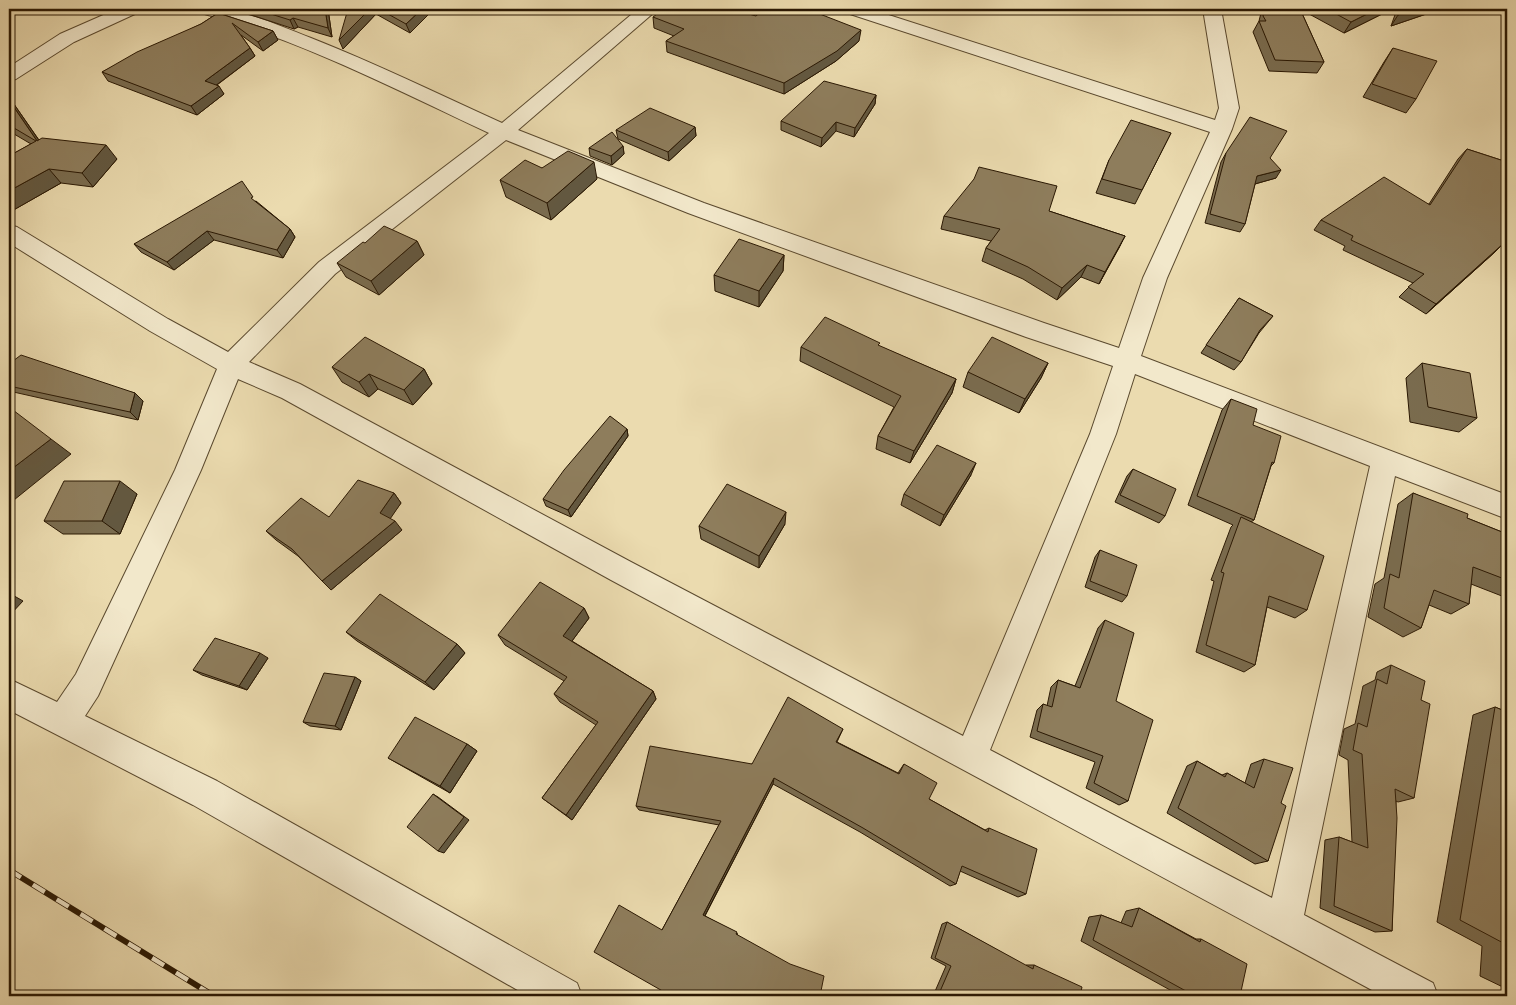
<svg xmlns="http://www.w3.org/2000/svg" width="1516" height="1005" viewBox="0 0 1516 1005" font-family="'EB Garamond',serif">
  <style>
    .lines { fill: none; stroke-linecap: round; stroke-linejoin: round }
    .minor-casing { stroke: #5a492e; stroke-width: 2 }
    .minor { fill: #f2e8cb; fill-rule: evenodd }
    .rail-casing { stroke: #2a1803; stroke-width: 6 }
    .rail { stroke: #f2e8cb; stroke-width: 4.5; stroke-dasharray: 14; stroke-linecap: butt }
    .wall { fill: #7a6c4f; stroke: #2a1803 }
    .shaded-wall { fill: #635840; stroke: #2a1803 }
    .building { fill: #8e7d5c; stroke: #2a1803 }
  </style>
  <rect width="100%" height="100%" fill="#ebdbaf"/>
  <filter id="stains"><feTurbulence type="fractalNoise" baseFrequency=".004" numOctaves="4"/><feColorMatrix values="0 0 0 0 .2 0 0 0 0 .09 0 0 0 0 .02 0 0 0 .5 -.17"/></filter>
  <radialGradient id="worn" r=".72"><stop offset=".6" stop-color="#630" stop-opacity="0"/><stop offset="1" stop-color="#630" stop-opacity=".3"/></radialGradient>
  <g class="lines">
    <defs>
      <g id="minor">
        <path d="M117,9H140L137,13L74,42L16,79L9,81V67L60,34Z"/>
        <path d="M198,9C238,6 274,24 311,38C375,63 438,94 502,123L638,9H658L518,130L704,203L1044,323L1119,348L1143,278L1210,132L847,13L844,9H870L1215,120L1219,108L1203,9H1221L1239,108L1232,129L1167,278L1141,356L1507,495V519L1395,476L1304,915L1433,983L1438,996H1383L611,580L282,398L238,379L201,470L98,696L85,716L217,781L577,983L582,996H528L193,805L9,710V679L57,702L76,674L175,470L217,369L150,331L9,243V225L17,227L168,319L228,352L319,262L489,133C395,89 301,40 201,13ZM506,140L688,213L1026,337L1113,366L1090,434L963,736L631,562L300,384L249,362L335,274ZM1135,374L1370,466L1272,898L990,750L1116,434Z"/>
      </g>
    </defs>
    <use href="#minor" class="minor-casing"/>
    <use href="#minor" class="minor"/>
    <defs>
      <path id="rail" d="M9,870L214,996"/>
    </defs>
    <use href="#rail" class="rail-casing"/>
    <use href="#rail" class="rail"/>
  </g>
  <g class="wall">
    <path d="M238,9H328L332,37L298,27L294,29L239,11Z"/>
    <path d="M348,9H434L410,33L376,14L343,49Z"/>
    <path d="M1248,9H1254L1251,14Z"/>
    <path d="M1262,9H1300L1324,62L1317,73L1269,71L1253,32L1259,21Z"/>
    <path d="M1300,9H1392L1344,33Z"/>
    <path d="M1397,9H1450L1438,10L1391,26Z"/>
    <path d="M218,13L273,31L278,40L263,51L241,35L250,48L255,56L217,85L224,94L197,115L108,81L102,72L201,24Z"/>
    <path d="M756,16L859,41L836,61L784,94L667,52L666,41L674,36L654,28L653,17Z"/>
    <path d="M1393,48L1416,99L1406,113L1363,97L1384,62Z"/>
    <path d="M876,95L875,104L854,137L836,131L821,147L781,130V121Z"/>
    <path d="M9,97L39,140L117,159L93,187L61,183L10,212L9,211V156L31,144L9,131Z"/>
    <path d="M695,127L696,136L669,161L618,139L616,130Z"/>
    <path d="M1171,133L1135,204L1096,193L1109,160Z"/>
    <path d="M623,146L624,154L612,165L590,156L589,148Z"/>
    <path d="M1467,149L1507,162V236L1506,235L1495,252L1426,314L1399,297L1413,283L1343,250L1345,246L1314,230L1321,220L1429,204L1458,159Z"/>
    <path d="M1226,153L1270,158L1276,178L1255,184L1245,224L1240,232L1205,223L1221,162Z"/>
    <path d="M542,168L597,179L551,220L506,197L500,180Z"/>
    <path d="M256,201L290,229L295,237L283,258L214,240L174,270L141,252L134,244Z"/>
    <path d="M1049,211L1125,236L1099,284L1081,277L1057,300L1023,279L982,261L986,248L991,241L941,229L944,216Z"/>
    <path d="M417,241L424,255L379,295L346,277L337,263Z"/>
    <path d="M784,255L783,271L759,307L715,291L714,275Z"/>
    <path d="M1239,298L1273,316L1259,333L1241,362L1234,370L1201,353Z"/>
    <path d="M879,346L956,379L952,393L910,463L876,449L878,436L894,407L800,361L801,347Z"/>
    <path d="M1048,363L1041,378L1019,413L963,387L968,372Z"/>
    <path d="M1422,363L1477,418L1459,432L1410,422L1406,378Z"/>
    <path d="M9,364L135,393L143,401L138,420L9,391Z"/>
    <path d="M332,367L424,369L432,384L413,405L378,389L369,397L342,382Z"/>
    <path d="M1231,399L1253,425L1274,463L1271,466L1254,520L1251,522L1307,610L1295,618L1267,607L1255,665L1244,672L1196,652L1214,581L1211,580L1231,527L1233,525L1188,505L1222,410Z"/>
    <path d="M627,429L628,436L571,517L546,506L543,499Z"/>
    <path d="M1133,469L1165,516L1159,523L1115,502L1127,476Z"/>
    <path d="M971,475L940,526L901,505L904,494Z"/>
    <path d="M394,493L401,503L390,518L402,530L331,590L298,556L276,540L266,531L329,517Z"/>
    <path d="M1413,493L1467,518L1507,534V598L1471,584L1469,604L1451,614L1429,605L1421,628L1403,637L1368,617L1375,584L1384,578L1398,504Z"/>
    <path d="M137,494L120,534H63L44,521Z"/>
    <path d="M785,524L759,568L701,539L699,526Z"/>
    <path d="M1100,550L1127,596L1122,602L1085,587L1095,557Z"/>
    <path d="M584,608L589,618L572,641L653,691L656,699L572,820L542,798L596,725L560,702L554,694L564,681L505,645L498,635Z"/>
    <path d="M1105,620L1128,801L1119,805L1086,788L1095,762L1030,737L1037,710L1043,704L1047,706L1051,687L1058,680L1075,686L1098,628Z"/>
    <path d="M346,632L457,644L465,653L434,690L357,641Z"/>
    <path d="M268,658L247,690L202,675L193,670Z"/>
    <path d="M1391,665L1421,700L1414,798L1398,802L1396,801L1392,931L1375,932L1320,908L1325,840L1339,837L1352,842L1348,760L1339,755L1344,729L1355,724L1363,686L1375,680L1377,672Z"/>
    <path d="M355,677L361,681L341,730L310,726L303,722Z"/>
    <path d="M1495,707L1507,712V989L1480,976L1482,946L1437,922L1473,715Z"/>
    <path d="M843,729L837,742L898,773L904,764L929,799L985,830L989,828L1026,894L1018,897L960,871L956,884L950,886L860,832L773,784L705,916L738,934L737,935L666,993L662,930L719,825L639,810L636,806L752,764Z"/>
    <path d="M467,744L477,751L450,793L388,758Z"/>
    <path d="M1264,759L1281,803L1268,861L1255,864L1167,813L1187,766L1197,761L1222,775L1227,773L1245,783L1251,764Z"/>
    <path d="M1139,908L1196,939H1201L1240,996H1181L1081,941L1089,917L1101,915L1121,923L1126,911Z"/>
    <path d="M947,922L1026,966V965H1034L1080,996H933L946,966L931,958L942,924Z"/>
  </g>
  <g class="shaded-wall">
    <path d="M325,9H328L332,37L328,28Z"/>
    <path d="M370,9H374L376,14L343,49L339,40Z"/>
    <path d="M422,9H434L410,33L406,24Z"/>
    <path d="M1377,9H1392L1344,33L1351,22Z"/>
    <path d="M1417,9H1439L1438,10L1391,26L1398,15Z"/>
    <path d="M293,18L298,27L294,29L290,20Z"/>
    <path d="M861,30L859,41L836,61L784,94V83Z"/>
    <path d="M273,31L278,40L263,51L258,42Z"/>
    <path d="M250,48L255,56L211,89L205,81Z"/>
    <path d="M219,86L224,94L197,115L191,106Z"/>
    <path d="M876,95L875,104L854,137L855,128Z"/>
    <path d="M9,97L49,155L37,141L9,100Z"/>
    <path d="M836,122V131L821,147L822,138Z"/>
    <path d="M695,127L696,136L669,161L668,152Z"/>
    <path d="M106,145L117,159L93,187L82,173Z"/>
    <path d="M623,146L624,154L612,165L611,156Z"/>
    <path d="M594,162L597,179L551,220L547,203Z"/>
    <path d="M49,169L61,183L10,212L9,210V191Z"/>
    <path d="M1281,170L1276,178L1251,185L1257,176Z"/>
    <path d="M290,229L295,237L283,258L277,250Z"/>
    <path d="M207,231L214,240L174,270L167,262Z"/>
    <path d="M1125,236L1119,248L1099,284L1105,272Z"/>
    <path d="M417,241L424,255L379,295L371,281Z"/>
    <path d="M1505,242L1495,252L1426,314L1436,304Z"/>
    <path d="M784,255L783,271L759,307V291Z"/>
    <path d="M1087,265L1081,277L1057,300L1062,288Z"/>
    <path d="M1048,363L1041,378L1019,413L1025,399Z"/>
    <path d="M424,369L432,384L413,405L404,390Z"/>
    <path d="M369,374L378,389L369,397L359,382Z"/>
    <path d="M956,379L952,393L910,463L914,451Z"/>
    <path d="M135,393L143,401L138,420L130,412Z"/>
    <path d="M627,429L628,436L571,517L568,510Z"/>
    <path d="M51,439L71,454L9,504V471Z"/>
    <path d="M976,463L971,475L940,526L944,515Z"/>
    <path d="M120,481L137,494L120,534L102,521Z"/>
    <path d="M394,493L401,503L388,522L380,513Z"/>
    <path d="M786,512L785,524L759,568V556Z"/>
    <path d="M395,521L402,530L331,590L322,581Z"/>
    <path d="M9,593L23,601L9,616Z"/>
    <path d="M584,608L589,618L569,645L563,636Z"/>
    <path d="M457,644L465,653L434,690L425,682Z"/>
    <path d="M260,653L268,658L247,690L239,686Z"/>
    <path d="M355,677L361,681L341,730L335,726Z"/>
    <path d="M653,691L656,699L572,820L566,815Z"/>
    <path d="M467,744L477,751L450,793L440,786Z"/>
    <path d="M774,778L773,784L704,917L703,915Z"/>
    <path d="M433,794L438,797L469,820L444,853L438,851Z"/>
  </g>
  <g class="building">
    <path d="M255,9H325L328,28L293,18L290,20Z"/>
    <path d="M348,9H370L339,40Z"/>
    <path d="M379,9H422L406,24Z"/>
    <path d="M664,9H731L756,16L764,9H807L861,30L837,51L784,83L666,41L684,29L653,17Z"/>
    <path d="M1265,9H1300L1324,62L1275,60L1259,21H1266L1263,16Z"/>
    <path d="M1327,9H1377L1351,22Z"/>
    <path d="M1401,9H1417L1398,15Z"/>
    <path d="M218,13L273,31L258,42L232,23L250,48L205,81L219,86L191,106L102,72L137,52L201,24Z"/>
    <path d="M1393,48L1437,61L1416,99L1372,84Z"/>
    <path d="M824,81L876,95L855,128L836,122L822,138L781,121Z"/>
    <path d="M9,100L37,141L42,138L106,145L82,173L49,169L9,191V156L36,141L9,125Z"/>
    <path d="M650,108L695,127L668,152L616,130Z"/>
    <path d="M1250,117L1287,131L1270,158L1281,170L1257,176L1245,224L1210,214L1226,153Z"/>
    <path d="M1131,120L1171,133L1142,190L1102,179L1109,160Z"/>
    <path d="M612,132L623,146L611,156L589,148Z"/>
    <path d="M1467,149L1507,162V226L1505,242L1436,304L1408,287L1424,274L1351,240L1353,236L1321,220L1384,177L1430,205Z"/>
    <path d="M568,151L594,162L547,203L500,180L525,160L542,168Z"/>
    <path d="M979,167L1057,186L1049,211L1125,236L1105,272L1087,265L1062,288L1028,267L986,248L1000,229L944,216L974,179Z"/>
    <path d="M242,181L253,197L251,198L290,229L277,250L207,231L167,262L134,244Z"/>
    <path d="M384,226L417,241L371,281L337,263L363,242L365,243Z"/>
    <path d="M739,239L784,255L759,291L714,275Z"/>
    <path d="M1239,298L1273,316L1260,330L1241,362L1206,345Z"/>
    <path d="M825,317L880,343L878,345L956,379L914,451L878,436L901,396L801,347Z"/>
    <path d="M365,337L424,369L404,390L369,374L359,382L332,367Z"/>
    <path d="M992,337L1048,363L1025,399L968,372Z"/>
    <path d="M21,355L135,393L130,412L9,386V364Z"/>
    <path d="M1422,363L1470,373L1477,418L1428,407Z"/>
    <path d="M1231,399L1257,409L1253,425L1281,436L1274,463L1272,462L1254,520L1197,496Z"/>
    <path d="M9,407L51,439L9,471Z"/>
    <path d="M610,416L627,429L568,510L543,499L564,470Z"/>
    <path d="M937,445L976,463L944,515L904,494Z"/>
    <path d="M1133,469L1176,489L1165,516L1120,495Z"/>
    <path d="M358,480L394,493L380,513L395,521L322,581L292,549L266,531L301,498L329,517Z"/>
    <path d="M64,481H120L102,521H44Z"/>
    <path d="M727,484L786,512L759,556L699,526Z"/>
    <path d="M1413,493L1468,514L1467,518L1507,534V580L1473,567L1469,604L1434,590L1421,628L1384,608L1390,574L1399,578Z"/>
    <path d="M1241,517L1324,556L1307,610L1269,596L1255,665L1206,645L1224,573L1221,572Z"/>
    <path d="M1100,550L1137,565L1127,596L1090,581Z"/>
    <path d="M540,582L584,608L563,636L653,691L566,815L542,798L598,722L554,694L567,677L498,635Z"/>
    <path d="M380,594L457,644L425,682L346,632Z"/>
    <path d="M1105,620L1134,633L1116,701L1153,720L1128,801L1094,783L1103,756L1037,731L1043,704L1052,707L1058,680L1080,688Z"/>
    <path d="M215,638L260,653L239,686L193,670Z"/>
    <path d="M1391,665L1425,681L1421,700L1430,704L1414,798L1395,789L1397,818L1392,931L1334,906L1339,837L1368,848L1362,754L1353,750L1358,723L1367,727L1377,679L1387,684Z"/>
    <path d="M324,673L355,677L335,726L303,722Z"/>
    <path d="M788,697L843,729L836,742L899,774L904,764L937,783L929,799L988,832L989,828L1037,849L1026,894L962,866L956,884L863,828L774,778L703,915L737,932L736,934L790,964L824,976L820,996H665L666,993L594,952L619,905L662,930L721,821L636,806L650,746L752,764Z"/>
    <path d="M1495,707L1507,712V945L1460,920Z"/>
    <path d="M415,717L467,744L440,786L388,758Z"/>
    <path d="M1264,759L1293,768L1281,803L1286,806L1268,861L1178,808L1197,761L1225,777L1227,773L1254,788Z"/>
    <path d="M433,794L464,817L438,851L407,827Z"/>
    <path d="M1139,908L1200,942L1201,939L1247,964L1240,996H1195L1093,940L1101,915L1132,927Z"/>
    <path d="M947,922L1033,969L1034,965L1082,987L1080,996H938L951,966L935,958Z"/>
    <path d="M1507,947V976H1506Z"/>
  </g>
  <rect width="1516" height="1005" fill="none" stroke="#ebdbaf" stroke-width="30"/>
  <rect x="10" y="10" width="1496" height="985" fill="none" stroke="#2a1803" stroke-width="2.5"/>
  <rect x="15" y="15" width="1486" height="975" fill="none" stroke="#2a1803"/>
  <rect width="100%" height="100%" filter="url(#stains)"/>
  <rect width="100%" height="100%" fill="url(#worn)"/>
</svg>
